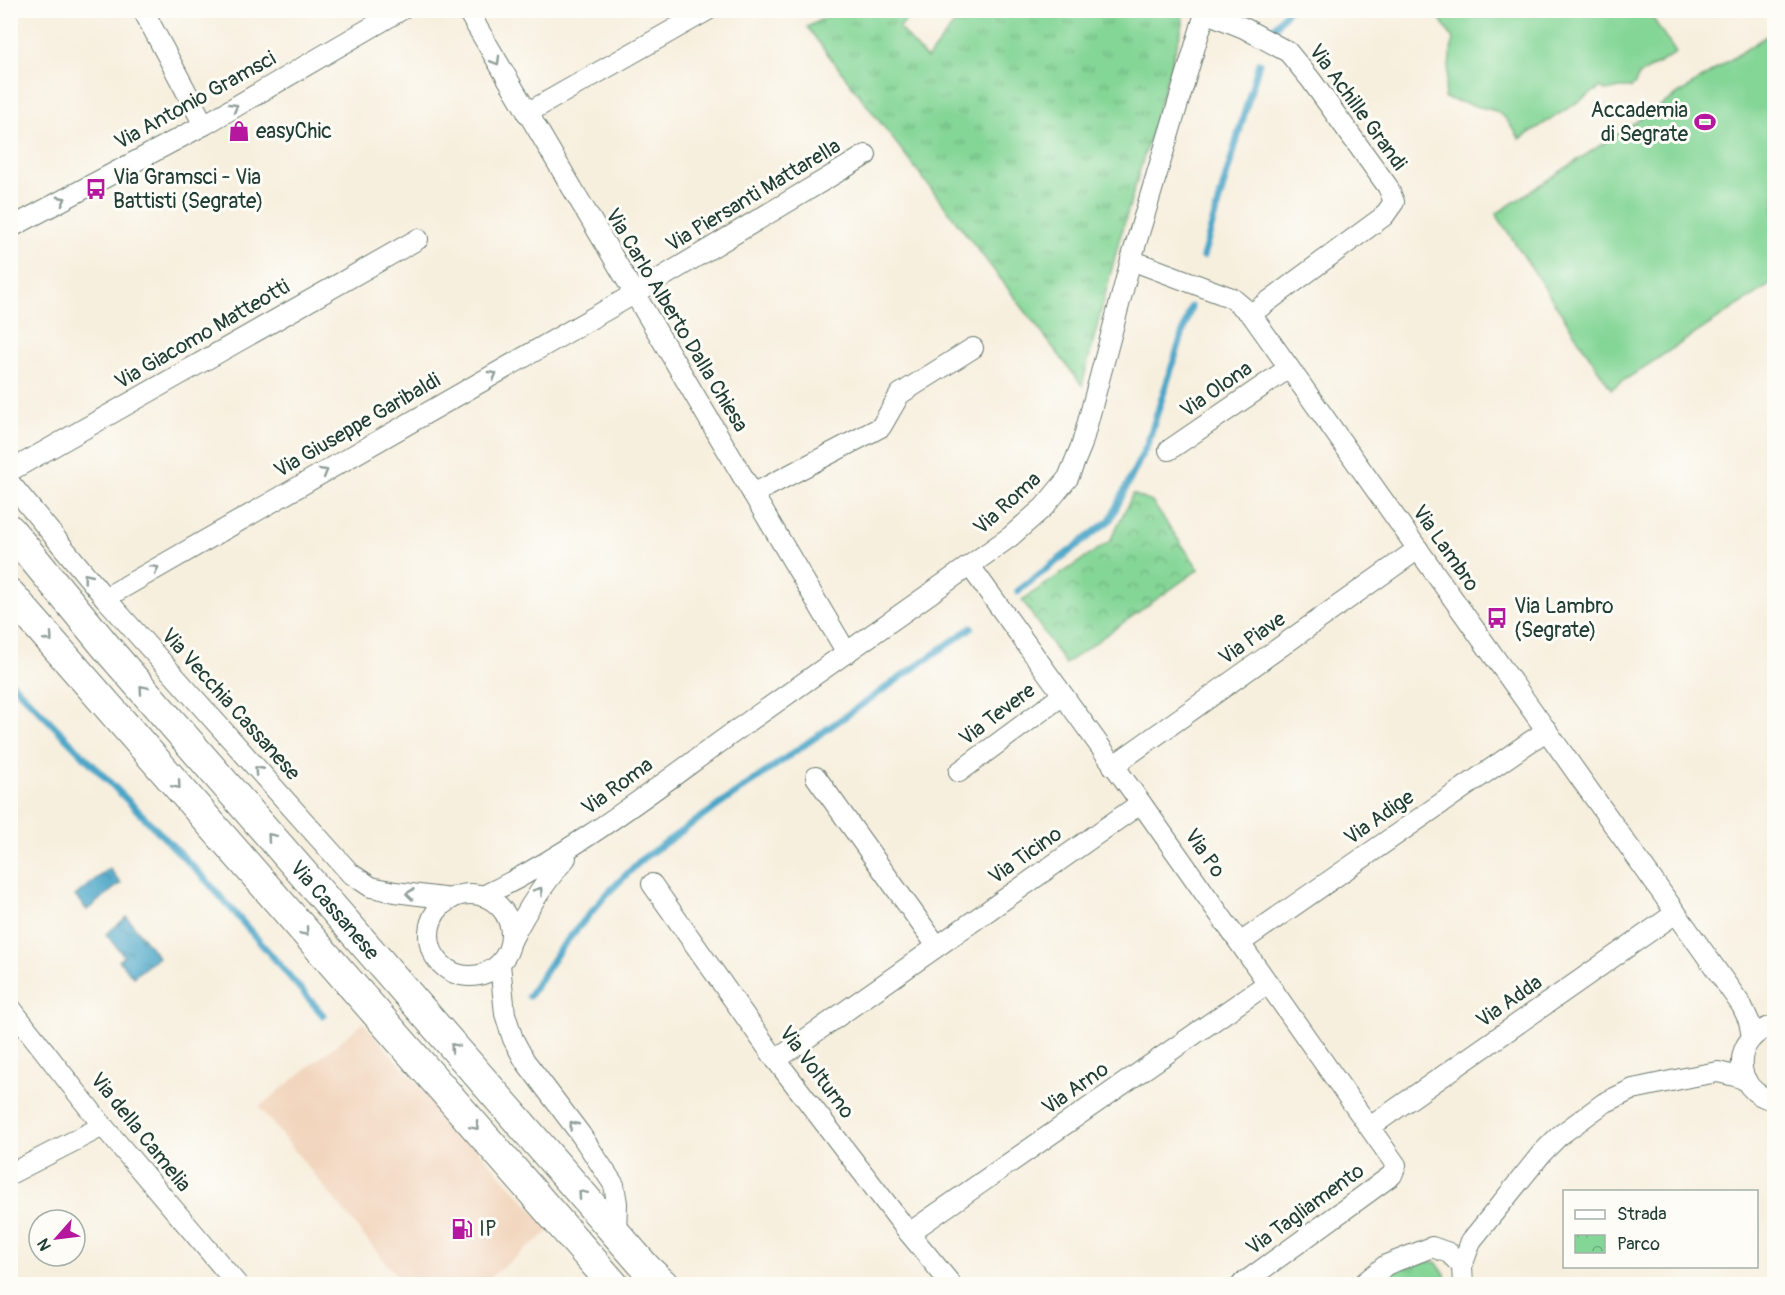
<svg xmlns="http://www.w3.org/2000/svg" width="1785" height="1295" viewBox="0 0 1785 1295" font-family="Pangolin,sans-serif">
  <style>
    .built { fill: #f2d5bd }
    .grass { fill: url(#grass-tufts); stroke: #528a65; stroke-width: 1.5 }
    .park { fill: url(#park-crowns); stroke: #528a65; stroke-width: 1.5 }
    .pitch { fill: #84d696; stroke: #528a65; stroke-width: 1.5 }
    .water { fill: url(#water-ripples); stroke: #34717e; stroke-width: 1.5 }
    .lines { fill: none; stroke-linecap: round; stroke-linejoin: round }
    .stream { stroke: #49a5c7; stroke-width: 7 }
    .street-casing { stroke: #6b7b70; stroke-width: 22 }
    .primary-casing { stroke: #6b7b70; stroke-width: 32 }
    .street { stroke: #fff; stroke-width: 20 }
    .primary { stroke: #fff; stroke-width: 30 }
    .oneway { stroke: #8f9e9a }
    .labels { text-anchor: middle; stroke-width: 6; stroke-linejoin: round; paint-order: stroke }
    .street-label { font-size: 21px; fill: #1f3d34; stroke: #fdfcf7 }
    .poi-label { font-size: 21px; fill: #1f3d34; stroke: #fdfcf7; text-anchor: start }
  </style>
  <defs>
    <pattern id="grass-tufts" width="24" height="20" patternUnits="userSpaceOnUse" patternTransform="scale(1.5)"><rect width="24" height="20" fill="#84d696"/><path d="M3 7l-1-3M5 7V3M7 7l1-3M15 17l-1-3M17 17v-4M19 17l1-3" fill="none" stroke="#6baf7b"/></pattern>
    <pattern id="park-crowns" width="20" height="18" patternUnits="userSpaceOnUse" patternTransform="scale(1.5)"><rect width="20" height="18" fill="#84d696"/><path d="M2 6a3 3 0 1 1 6 0M12 15a3 3 0 1 1 6 0" fill="none" stroke="#6baf7b"/></pattern>
    <pattern id="water-ripples" width="26" height="14" patternUnits="userSpaceOnUse" patternTransform="scale(1.5)"><rect width="26" height="14" fill="#49a5c7"/><path d="M2 4q2-2 4 0t4 0M15 11q2-2 4 0t4 0" fill="none" stroke="#3c88a2"/></pattern>
  </defs>
  <rect width="100%" height="100%" fill="#fdfcf7"/>
  <filter id="ink" filterUnits="userSpaceOnUse"><feTurbulence type="fractalNoise" baseFrequency=".0167" numOctaves="2"/><feDisplacementMap in="SourceGraphic" scale="12" xChannelSelector="R" yChannelSelector="G"/><feConvolveMatrix kernelMatrix="1 2 1 2 8 2 1 2 1" color-interpolation-filters="sRGB"/></filter>
  <filter id="wash" filterUnits="userSpaceOnUse"><feTurbulence type="fractalNoise" baseFrequency=".008" numOctaves="4" result="noise"/><feDisplacementMap in="SourceGraphic" scale="24" xChannelSelector="R" yChannelSelector="G"/><feGaussianBlur stdDeviation="1.35" result="paint"/><feColorMatrix in="noise" values="0 0 0 0 0 0 0 0 0 0 0 0 0 0 0 0 0 1.4 0 .05"/><feComposite in="paint" operator="in"/></filter>
  <g filter="url(#wash)">
    <rect width="100%" height="100%" fill="#f7efde"/>
    <path class="built" d="M363,1023L551,1230L481,1284H403L259,1107Z"/>
    <g class="grass">
      <path d="M837,11H914L899,28L927,59L964,11H1182L1183,24L1119,241L1082,385L807,27Z"/>
      <path d="M1424,1262H1436L1445,1274L1446,1284H1371L1393,1269Z"/>
    </g>
    <path class="park" d="M1133,494L1152,502L1199,569L1065,664L1022,600L1110,541Z"/>
    <g class="pitch">
      <path d="M1435,11H1648L1676,53L1639,75L1635,84L1630,88H1620L1606,91L1601,87L1520,139L1506,119L1496,111L1444,98L1453,39Z"/>
      <path d="M1774,31V282L1611,389L1496,214Z"/>
    </g>
    <g class="water">
      <path d="M109,868L121,883L87,910L75,896Z"/>
      <path d="M127,917L158,957L133,977L119,960L124,956L106,934Z"/>
    </g>
    <g class="lines">
      <g class="stream">
        <path d="M1275,27L1288,10"/>
        <path d="M1203,256L1259,63"/>
        <path d="M1018,591L1110,520L1147,445L1191,307"/>
        <path d="M10,681L207,881L323,1015"/>
        <path d="M529,996L560,949L605,896L642,859L971,628"/>
      </g>
    </g>
  </g>
  <g filter="url(#ink)">
    <g class="lines">
      <defs>
        <g id="street">
          <path d="M143,10L204,125"/>
          <path d="M467,10L847,653"/>
          <path d="M1211,10L1217,17L1244,28L1288,52L1311,80L1388,187L1394,202L1384,216L1251,314"/>
          <path d="M527,113L708,10"/>
          <path d="M10,228L204,125L401,10"/>
          <path d="M1131,260L1232,298L1251,314L1742,1006L1749,1021L1752,1037"/>
          <path d="M1169,450L1289,368"/>
          <path d="M10,471L418,239"/>
          <path d="M10,483L105,598L350,873L371,887L395,892L451,899"/>
          <path d="M753,494L881,427L900,394L973,348"/>
          <path d="M970,566L1141,803L1396,1165L1392,1175L1242,1284"/>
          <path d="M105,598L634,294L866,155"/>
          <path d="M1113,766L1418,549"/>
          <path d="M959,772L1063,695"/>
          <path d="M816,777L937,946"/>
          <path d="M652,884L776,1060L909,1233L951,1284"/>
          <circle cx="470" cy="935" r="41"/>
          <path d="M483,896C574,853 653,790 734,732C826,666 919,602 1010,537L1044,507L1068,478L1082,444L1131,260L1206,10"/>
          <path d="M511,941C526,911 543,884 566,858"/>
          <path d="M1240,943L1547,730"/>
          <path d="M500,964L505,1014L513,1039L525,1061L581,1135L614,1185L617,1203L616,1234"/>
          <path d="M10,1007L103,1126L237,1284"/>
          <path d="M1774,1026C1731,1035 1731,1092 1774,1100"/>
          <path d="M776,1060L1141,803"/>
          <path d="M1370,1127L1676,913"/>
          <path d="M10,1174L103,1126"/>
          <path d="M909,1233L1268,983"/>
          <path d="M1462,1266L1471,1241L1542,1153L1559,1136L1604,1103L1633,1089L1690,1077L1718,1072L1735,1076L1746,1080"/>
          <path d="M1363,1284L1386,1265L1432,1247L1449,1253L1462,1266L1463,1284"/>
        </g>
        <g id="primary">
          <path id="s1" d="M10,530L112,654L647,1269L663,1284"/>
          <path d="M10,594L613,1284"/>
        </g>
      </defs>
      <use href="#street" class="street-casing"/>
      <use href="#primary" class="primary-casing"/>
      <use href="#street" class="street"/>
      <use href="#primary" class="primary"/>
    </g>
    <defs><path id="oneway-chevron" d="M-2-3.5L2.5 0L-2 3.5" fill="none" stroke-width="1.6" stroke-linecap="round" stroke-linejoin="round" transform="scale(1.5)"/></defs>
    <g class="oneway">
      <use href="#oneway-chevron" transform="translate(496 61) rotate(60)"/>
      <use href="#oneway-chevron" transform="translate(234 107) rotate(-30)"/>
      <use href="#oneway-chevron" transform="translate(62 200) rotate(-28)"/>
      <use href="#oneway-chevron" transform="translate(493 375) rotate(-30)"/>
      <use href="#oneway-chevron" transform="translate(324 472) rotate(-30)"/>
      <use href="#oneway-chevron" transform="translate(155 569) rotate(-30)"/>
      <use href="#oneway-chevron" transform="translate(87 577) rotate(-129)"/>
      <use href="#oneway-chevron" transform="translate(49 638) rotate(49)"/>
      <use href="#oneway-chevron" transform="translate(143 689) rotate(-131)"/>
      <use href="#oneway-chevron" transform="translate(258 770) rotate(-132)"/>
      <use href="#oneway-chevron" transform="translate(177 785) rotate(49)"/>
      <use href="#oneway-chevron" transform="translate(271 837) rotate(-131)"/>
      <use href="#oneway-chevron" transform="translate(539 891) rotate(-55)"/>
      <use href="#oneway-chevron" transform="translate(410 894) rotate(-173)"/>
      <use href="#oneway-chevron" transform="translate(305 932) rotate(49)"/>
      <use href="#oneway-chevron" transform="translate(454 1047) rotate(-131)"/>
      <use href="#oneway-chevron" transform="translate(573 1125) rotate(-127)"/>
      <use href="#oneway-chevron" transform="translate(475 1126) rotate(49)"/>
      <use href="#oneway-chevron" transform="translate(582 1194) rotate(-131)"/>
    </g>
  </g>
  <defs>
    <symbol id="stadium-bare" viewBox="-9 -9 18 18"><path d="M0-5a6.5 5 0 1 0 0 10a6.5 5 0 1 0 0-10ZM-3.5-1.8h7v3.6h-7Z" fill="#b5179e" stroke="#fdfcf7" stroke-width="2.5" paint-order="stroke"/></symbol>
    <symbol id="shop-bare" viewBox="-9 -9 18 18"><path d="M-5-2.5h2.3a2.7 3.5 0 0 1 5.4 0H5L5.5 6h-11ZM-1.5-2.5h3a1.5 2.3 0 0 0-3 0Z" fill="#b5179e" stroke="#fdfcf7" stroke-width="2.5" paint-order="stroke"/></symbol>
    <symbol id="bus-bare" viewBox="-9 -9 18 18"><path d="M-5-6H5V4H4V6H2V4H-2V6H-4V4H-5ZM-3.5-4V0h7V-4ZM-3.5 1.2v1.5H-2V1.2ZM2 1.2v1.5H3.5V1.2Z" fill="#b5179e" stroke="#fdfcf7" stroke-width="2.5" paint-order="stroke"/></symbol>
    <symbol id="fuel-bare" viewBox="-9 -9 18 18"><path d="M-5.5-6h7V0h2V4h1.3V-2.5L3-4.5l.8-.8L6-3V5H2.5V1h-1V6h-7ZM-4.2-4.7v3.2H.2V-4.7Z" fill="#b5179e" stroke="#fdfcf7" stroke-width="2.5" paint-order="stroke"/></symbol>
  </defs>
  <g fill-rule="evenodd">
    <use href="#stadium-bare" x="1690" y="107" width="30" height="30"/>
    <use href="#shop-bare" x="224" y="116" width="30" height="30"/>
    <use href="#bus-bare" x="81" y="174" width="30" height="30"/>
    <use href="#bus-bare" x="1482" y="603" width="30" height="30"/>
    <use href="#fuel-bare" x="447" y="1214" width="30" height="30"/>
  </g>
  <g class="labels">
    <g class="street-label">
      <text transform="translate(195 100) rotate(-29)" y="7">Via Antonio Gramsci</text>
      <text transform="translate(1358 107) rotate(54)" y="7">Via Achille Grandi</text>
      <text transform="translate(753 195) rotate(-31)" y="7">Via Piersanti Mattarella</text>
      <text transform="translate(677 320) rotate(59)" y="7">Via Carlo Alberto Dalla Chiesa</text>
      <text transform="translate(202 334) rotate(-30)" y="7">Via Giacomo Matteotti</text>
      <text transform="translate(1216 389) rotate(-35)" y="7">Via Olona</text>
      <text transform="translate(357 425) rotate(-30)" y="7">Via Giuseppe Garibaldi</text>
      <text transform="translate(1007 503) rotate(-42)" y="7">Via Roma</text>
      <text transform="translate(1446 548) rotate(55)" y="7">Via Lambro</text>
      <text transform="translate(1252 638) rotate(-35)" y="7">Via Piave</text>
      <text transform="translate(231 704) rotate(48)" y="7">Via Vecchia Cassanese</text>
      <text transform="translate(997 714) rotate(-37)" y="7">Via Tevere</text>
      <text transform="translate(617 786) rotate(-36)" y="7">Via Roma</text>
      <text transform="translate(1379 817) rotate(-35)" y="7">Via Adige</text>
      <text transform="translate(1205 853) rotate(55)" y="7">Via Po</text>
      <text transform="translate(1025 855) rotate(-35)" y="7">Via Ticino</text>
      <text dy="7" stroke="none"><textPath href="#s1" startOffset="500">Via Cassanese</textPath></text>
      <text transform="translate(1509 1001) rotate(-35)" y="7">Via Adda</text>
      <text transform="translate(817 1072) rotate(53)" y="7">Via Volturno</text>
      <text transform="translate(1075 1088) rotate(-35)" y="7">Via Arno</text>
      <text transform="translate(141 1132) rotate(51)" y="7">Via della Camelia</text>
      <text transform="translate(1305 1209) rotate(-36)" y="7">Via Tagliamento</text>
    </g>
    <g class="poi-label">
      <text x="1688" y="117" text-anchor="end">Accademia<tspan x="1688" dy="24">di Segrate</tspan></text>
      <text x="256" y="138">easyChic</text>
      <text x="113" y="184">Via Gramsci - Via<tspan x="113" dy="24">Battisti (Segrate)</tspan></text>
      <text x="1514" y="613">Via Lambro<tspan x="1514" dy="24">(Segrate)</tspan></text>
      <text x="479" y="1236">IP</text>
    </g>
  </g>
  <rect width="1785" height="1295" fill="none" stroke="#fdfcf7" stroke-width="36"/>
  <rect x="1563" y="1190" width="195" height="78" fill="#fdfcf7" stroke="#a4b0a9" stroke-width="1.5"/>
  <rect x="1575" y="1210" width="30" height="9" fill="#ffffff" stroke="#a4b0a9" stroke-width="1.5"/>
  <text x="1617" y="1220" font-size="18" fill="#1f3d34">Strada</text>
  <rect x="1575" y="1235" width="30" height="18" fill="url(#park-crowns)" stroke="#a4b0a9" stroke-width="1.5"/>
  <text x="1617" y="1250" font-size="18" fill="#1f3d34">Parco</text>
  <g transform="translate(57 1238) rotate(242)"><circle r="28" fill="#fdfcf7" stroke="#a4b0a9" stroke-width="1.5"/>
  <path d="M0-4.5L10 22L0 15L-10 22Z" fill="#b5179e"/>
  <text y="-9" font-size="16" font-weight="bold" text-anchor="middle" fill="#1f3d34">N</text>
  </g>
</svg>
